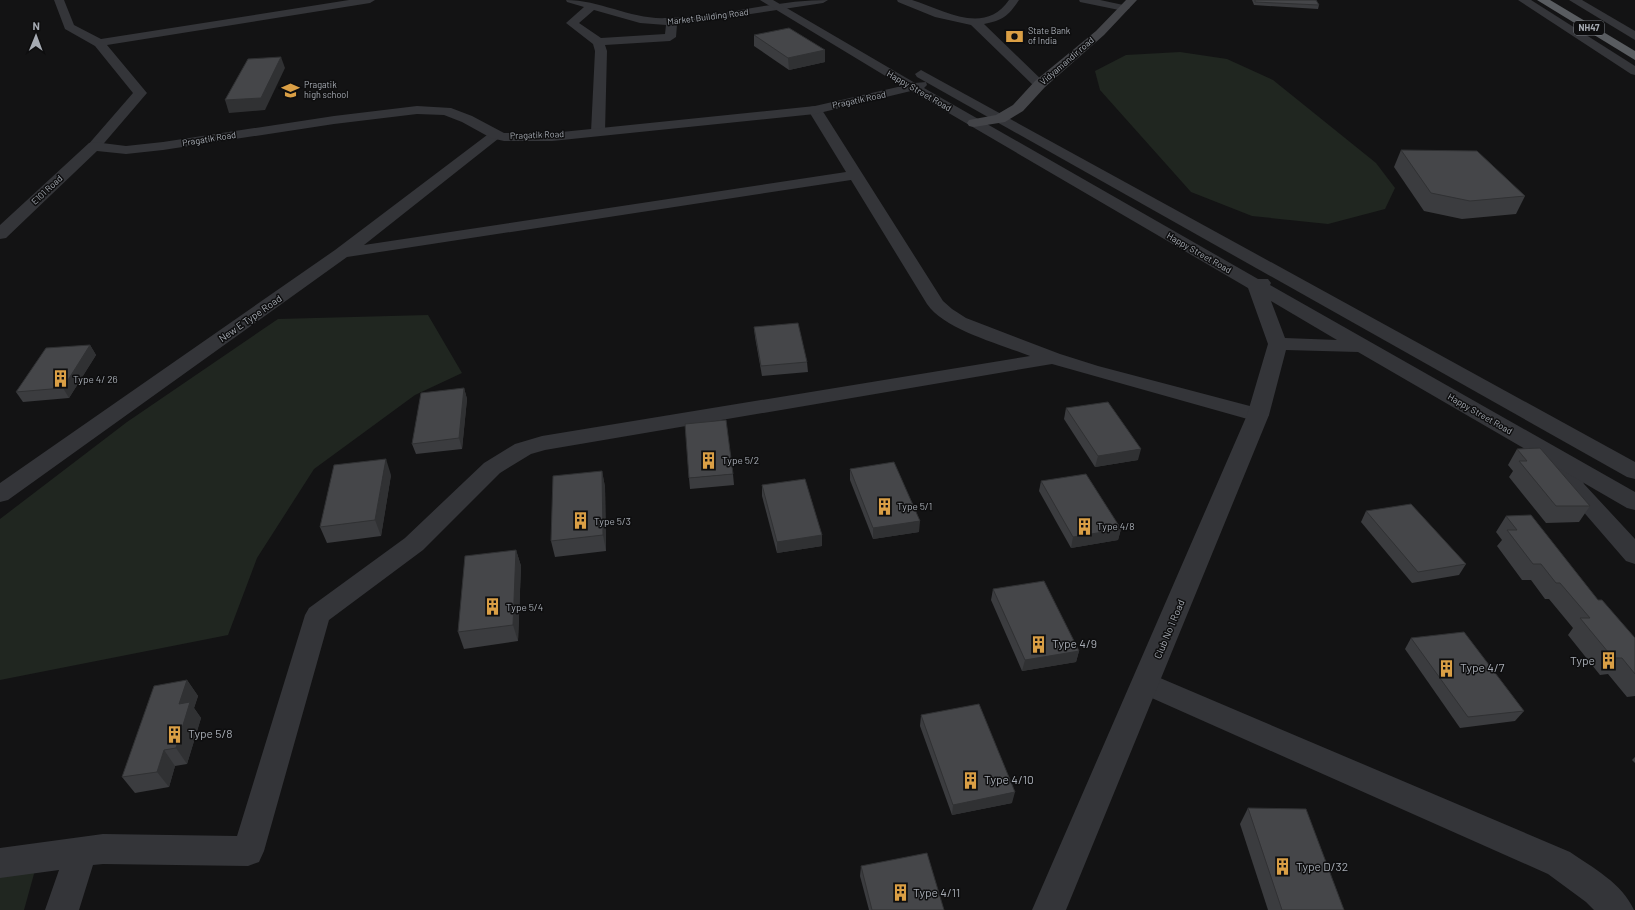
<svg xmlns="http://www.w3.org/2000/svg" width="1635" height="910" viewBox="0 0 1635 910" font-family="Barlow,sans-serif">
  <style>
    .green { fill: #202620 }
    .lines { fill: none; stroke-linecap: round; stroke-linejoin: round }
    .minor { fill: #343539; fill-rule: evenodd }
    .tertiary { fill: #343539; fill-rule: evenodd }
    .secondary { fill: #434448; fill-rule: evenodd }
    .trunk { fill: #595c60; fill-rule: evenodd }
    .wall { fill: #3b3c3f }
    .shaded-wall { fill: #303133 }
    .building { fill: #454649; stroke: #303133 }
    .labels { text-anchor: middle; stroke-width: 3; stroke-linejoin: round; paint-order: stroke }
    .far-street-label { font-size: 9px; fill: #a6abb3; stroke: #0e0e0f }
    .shield { fill: #0e0e0f; stroke: #787c82; stroke-width: 1 }
    .shield-label { font-size: 9px; font-weight: bold; fill: #a6abb3 }
    .far-poi-label { font-size: 9px; fill: #a6abb3; stroke: #0e0e0f; text-anchor: start }
    .street-label { font-size: 10px; fill: #a6abb3; stroke: #0e0e0f }
    .poi-label { font-size: 10px; fill: #a6abb3; stroke: #0e0e0f; text-anchor: start }
    .near-poi-label { font-size: 12px; fill: #a6abb3; stroke: #0e0e0f; text-anchor: start }
  </style>
  <rect width="100%" height="100%" fill="#131314"/>
  <g class="green">
    <path d="M1180,52L1227,59L1273,80L1376,163L1395,188L1385,209L1328,224L1252,216L1191,192L1100,90L1095,71L1126,55Z"/>
    <path d="M428,315L462,373L415,395L314,469L257,558L228,635L0,680V519L127,422L278,319Z"/>
    <path d="M37,863L24,910H0V874Z"/>
  </g>
  <g class="lines">
    <g class="minor">
      <path d="M54,0H64L74,25L101,39L349,0H375L370,3L107,45L147,93L99,149H89L87,146L133,93L95,46L65,29Z"/>
      <path d="M566,0C601,0 632,20 667,18C722,17 774,0 828,0L823,3L677,25L676,37L670,41L605,45L607,51L605,132L603,135H593L591,132L595,51L593,44L566,23L584,7L567,2ZM594,10L640,23L666,25L665,34L601,38L579,23Z"/>
      <path d="M897,0C901,0 907,0 912,0C944,10 984,36 1009,0H1019C1008,16 1004,20 984,24L1046,84L1045,87H1035L971,25L935,17L898,2Z"/>
      <path d="M1079,0H1100L1128,6L1130,8L1124,11L1080,2Z"/>
      <path d="M815,106L820,107L822,110L943,301L952,309L966,318L1060,354L1098,366L1265,410L1269,415L1265,420L1258,422L1251,420L1052,364L545,450L531,454L500,473L423,550L329,620L264,851L259,862L248,866L103,864L93,865L79,910H45L59,870L0,878V848L103,834L237,836L305,615L309,608L405,538L484,463L515,444L542,436L1030,356C1000,344 945,330 927,304L851,180L347,257L8,500L0,502V483L335,250L491,132H501L503,135L364,245L846,172L808,110L810,107Z"/>
      <path d="M1548,448L1556,450L1577,467L1584,484L1635,539V564L1626,561L1568,494L1560,481L1558,475L1540,460L1537,455L1540,450Z"/>
      <path d="M1146,672L1570,852C1593,868 1622,883 1634,910H1594L1586,902L1548,874L1136,691L1132,683L1136,675Z"/>
    </g>
    <g class="tertiary">
      <path d="M760,0H773L915,83L926,82L927,85L924,88L1258,279H1268L1271,283L1270,285L1635,492V510L1627,508L1358,352L1286,350L1269,415L1066,910H1032L1247,415L1268,344L1248,288L911,91L815,114L552,141H504L491,138L462,122L444,115L417,114L334,124L163,150L126,154L97,151L6,238L0,239V225L89,143L94,142L126,146L163,142L334,116L417,106L451,108L472,116L504,133H552L815,106L902,86ZM1271,301L1337,340L1285,338Z"/>
      <path d="M1518,0H1531L1635,66V75L1631,74Z"/>
      <path d="M1569,0H1582L1635,31V40Z"/>
      <path d="M921,70L1635,462V479L1627,477L917,77L915,74Z"/>
    </g>
    <path class="secondary" d="M1126,0H1137L1104,35L1045,87L1023,111L1005,122L974,127L969,126L967,123L969,120L996,115L1013,105L1035,81L1096,31Z"/>
    <path class="trunk" d="M1537,0H1550L1635,51V60Z"/>
  </g>
  <g class="wall">
    <path d="M1252,0H1316L1319,5L1318,9L1254,5Z"/>
    <path d="M754,35L825,50V62L789,70L754,46Z"/>
    <path d="M1401,150L1525,196L1516,214L1462,219L1424,211L1394,167Z"/>
    <path d="M754,327L807,362L808,372L762,376L755,337Z"/>
    <path d="M90,345L96,355L69,398L23,402L16,392Z"/>
    <path d="M464,388L467,399L462,449L416,454L412,444Z"/>
    <path d="M1066,408L1138,460L1095,467L1064,419Z"/>
    <path d="M1517,449L1590,506L1579,522L1546,523L1509,477L1513,471L1508,465Z"/>
    <path d="M850,469L919,532L873,539L850,480Z"/>
    <path d="M602,471L605,487L606,551L555,557L551,541Z"/>
    <path d="M733,474L734,485L690,489L689,478Z"/>
    <path d="M391,475L381,536L327,543L320,527Z"/>
    <path d="M1041,481L1121,529L1118,540L1071,548L1039,491Z"/>
    <path d="M762,485L822,535V546L777,553L762,496Z"/>
    <path d="M1366,511L1466,564L1459,575L1412,583L1361,522Z"/>
    <path d="M1506,516L1598,600L1635,638V696L1627,697L1608,674L1600,675L1568,635L1573,628L1549,599H1545L1531,580H1522L1497,546L1502,540L1496,532Z"/>
    <path d="M516,550L521,566L518,641L464,649L458,632Z"/>
    <path d="M993,589L1079,651L1076,662L1022,671L991,600Z"/>
    <path d="M1411,638L1524,711L1515,721L1460,728L1405,649Z"/>
    <path d="M187,680L198,696L194,708L201,718L187,764L175,766L169,787L135,793L122,777Z"/>
    <path d="M921,715L1012,803L952,815L920,726Z"/>
    <path d="M1635,757V763L1632,760Z"/>
    <path d="M1248,808L1344,910H1268L1240,824Z"/>
    <path d="M861,866L944,910H869L860,876Z"/>
  </g>
  <g class="shaded-wall">
    <path d="M825,50V62L789,70L788,58Z"/>
    <path d="M281,57L285,68L265,110L229,113L225,100Z"/>
    <path d="M90,345L96,355L69,398L63,388Z"/>
    <path d="M464,388L467,399L462,449L459,438Z"/>
    <path d="M1141,449L1138,460L1095,467L1098,456Z"/>
    <path d="M386,459L391,475L381,536L375,520Z"/>
    <path d="M602,471L605,487L606,551L603,535Z"/>
    <path d="M920,521L919,532L873,539V528Z"/>
    <path d="M1121,529L1118,540L1071,548L1073,537Z"/>
    <path d="M822,535V546L777,553V542Z"/>
    <path d="M516,550L521,566L518,641L513,625Z"/>
    <path d="M1079,651L1076,662L1022,671L1025,660Z"/>
    <path d="M187,680L198,696L194,708L201,718L187,764L176,748L179,704Z"/>
    <path d="M164,750L175,766L169,787L157,772Z"/>
    <path d="M1015,792L1012,803L952,815L953,805Z"/>
  </g>
  <g class="building">
    <path d="M1255,0H1316L1319,5L1255,2Z"/>
    <path d="M789,28L825,50L788,58L754,35Z"/>
    <path d="M281,57L261,98L225,100L248,59Z"/>
    <path d="M1401,150L1477,151L1525,196L1470,201L1431,193Z"/>
    <path d="M798,323L807,362L761,366L754,327Z"/>
    <path d="M90,345L63,388L16,392L46,348Z"/>
    <path d="M464,388L459,438L412,444L421,393Z"/>
    <path d="M1108,402L1141,449L1098,456L1066,408Z"/>
    <path d="M726,420L733,474L689,478L685,424Z"/>
    <path d="M1540,448L1590,506H1556L1519,461H1527L1517,449Z"/>
    <path d="M386,459L375,520L320,527L334,465Z"/>
    <path d="M894,462L920,521L873,528L850,469Z"/>
    <path d="M602,471L603,535L551,541L553,476Z"/>
    <path d="M1086,474L1121,529L1073,537L1041,481Z"/>
    <path d="M805,479L822,535L777,542L762,485Z"/>
    <path d="M1411,504L1466,564L1418,572L1366,511Z"/>
    <path d="M1531,515L1598,600H1602L1635,638V674L1622,658H1613L1580,618H1590L1560,583H1556L1541,564H1533L1507,530H1517L1506,516Z"/>
    <path d="M516,550L513,625L458,632L465,556Z"/>
    <path d="M1044,581L1079,651L1025,660L993,589Z"/>
    <path d="M1464,632L1524,711L1468,717L1411,638Z"/>
    <path d="M187,680L179,704L190,702L176,748L164,750L157,772L122,777L154,686Z"/>
    <path d="M979,704L1015,792L953,805L921,715Z"/>
    <path d="M1248,808L1306,809L1344,910H1282Z"/>
    <path d="M927,853L944,910H872L861,866Z"/>
  </g>
  <defs>
    <symbol id="bank-bare" viewBox="-9 -9 18 18"><path d="M-6-4H6V4H-6ZM0-2.3a2.3 2.3 0 1 0 0 4.6a2.3 2.3 0 1 0 0-4.6Z" fill="#da9f45" stroke="#0e0e0f" stroke-width="2.5" paint-order="stroke"/></symbol>
    <symbol id="school-bare" viewBox="-9 -9 18 18"><path d="M0-5L7-2L0 1L-7-2ZM-4 1L0 2.5L4 1V4Q0 6-4 4Z" fill="#da9f45" stroke="#0e0e0f" stroke-width="2.5" paint-order="stroke"/></symbol>
    <symbol id="building-bare" viewBox="-9 -9 18 18"><path d="M-4-6H4V6H1V3H-1V6H-4ZM-2.5-4.3h1.7v1.8h-1.7ZM.8-4.3h1.7v1.8H.8ZM-2.5-1h1.7V.8h-1.7ZM.8-1h1.7V.8H.8Z" fill="#da9f45" stroke="#0e0e0f" stroke-width="2.5" paint-order="stroke"/></symbol>
  </defs>
  <g fill-rule="evenodd">
    <use href="#bank-bare" x="1002" y="24" width="25" height="25"/>
    <use href="#school-bare" x="278" y="78" width="25" height="25"/>
    <use href="#building-bare" x="48" y="366" width="25" height="25"/>
    <use href="#building-bare" x="696" y="448" width="25" height="25"/>
    <use href="#building-bare" x="872" y="494" width="25" height="25"/>
    <use href="#building-bare" x="568" y="508" width="25" height="25"/>
    <use href="#building-bare" x="1072" y="514" width="25" height="25"/>
    <use href="#building-bare" x="480" y="594" width="25" height="25"/>
    <use href="#building-bare" x="1026" y="632" width="25" height="25"/>
    <use href="#building-bare" x="1596" y="648" width="25" height="25"/>
    <use href="#building-bare" x="1434" y="656" width="25" height="25"/>
    <use href="#building-bare" x="162" y="722" width="25" height="25"/>
    <use href="#building-bare" x="958" y="768" width="25" height="25"/>
    <use href="#building-bare" x="1270" y="854" width="25" height="25"/>
    <use href="#building-bare" x="888" y="880" width="25" height="25"/>
  </g>
  <g class="labels">
    <g class="far-street-label">
      <text transform="translate(708 17) rotate(-7)" y="3">Market Building Road</text>
      <text transform="translate(1067 61) rotate(-41)" y="3">Vidyamandir road</text>
      <text transform="translate(919 91) rotate(30)" y="3">Happy Street Road</text>
      <text transform="translate(859 100) rotate(-12)" y="3">Pragatik Road</text>
      <text transform="translate(537 135) rotate(-2)" y="3">Pragatik Road</text>
      <text transform="translate(209 139) rotate(-9)" y="3">Pragatik Road</text>
      <text transform="translate(47 190) rotate(-43)" y="3">E101 Road</text>
      <text transform="translate(1199 253) rotate(30)" y="3">Happy Street Road</text>
      <text transform="translate(1480 414) rotate(30)" y="3">Happy Street Road</text>
    </g>
    <rect class="shield" x="1574" y="21" width="30" height="14" rx="3"/>
    <g class="shield-label">
      <text x="1589" y="31">NH47</text>
    </g>
    <g class="far-poi-label">
      <text x="1028" y="34">State Bank<tspan x="1028" dy="10">of India</tspan></text>
      <text x="304" y="88">Pragatik<tspan x="304" dy="10">high school</tspan></text>
    </g>
    <g class="street-label">
      <text transform="translate(250 318) rotate(-35)" y="4">New E Type Road</text>
      <text transform="translate(1169 629) rotate(-67)" y="4">Club No 1 Road</text>
    </g>
    <g class="poi-label">
      <text x="73" y="383">Type 4/ 26</text>
      <text x="722" y="464">Type 5/2</text>
      <text x="897" y="510">Type 5/1</text>
      <text x="594" y="525">Type 5/3</text>
      <text x="1097" y="530">Type 4/8</text>
      <text x="506" y="611">Type 5/4</text>
    </g>
    <g class="near-poi-label">
      <text x="1052" y="648">Type 4/9</text>
      <text x="1595" y="665" text-anchor="end">Type</text>
      <text x="1460" y="672">Type 4/7</text>
      <text x="188" y="738">Type 5/8</text>
      <text x="984" y="784">Type 4/10</text>
      <text x="1296" y="871">Type D/32</text>
      <text x="913" y="897">Type 4/11</text>
    </g>
  </g>
  <g transform="translate(36 36) rotate(1)" stroke="#0e0e0f" stroke-width="3" paint-order="stroke">
  <path d="M0-3L7 15L0 10L-7 15Z" fill="#a6abb3"/>
  <text y="-6" font-size="11" font-weight="bold" text-anchor="middle" fill="#a6abb3">N</text>
  </g>
</svg>
